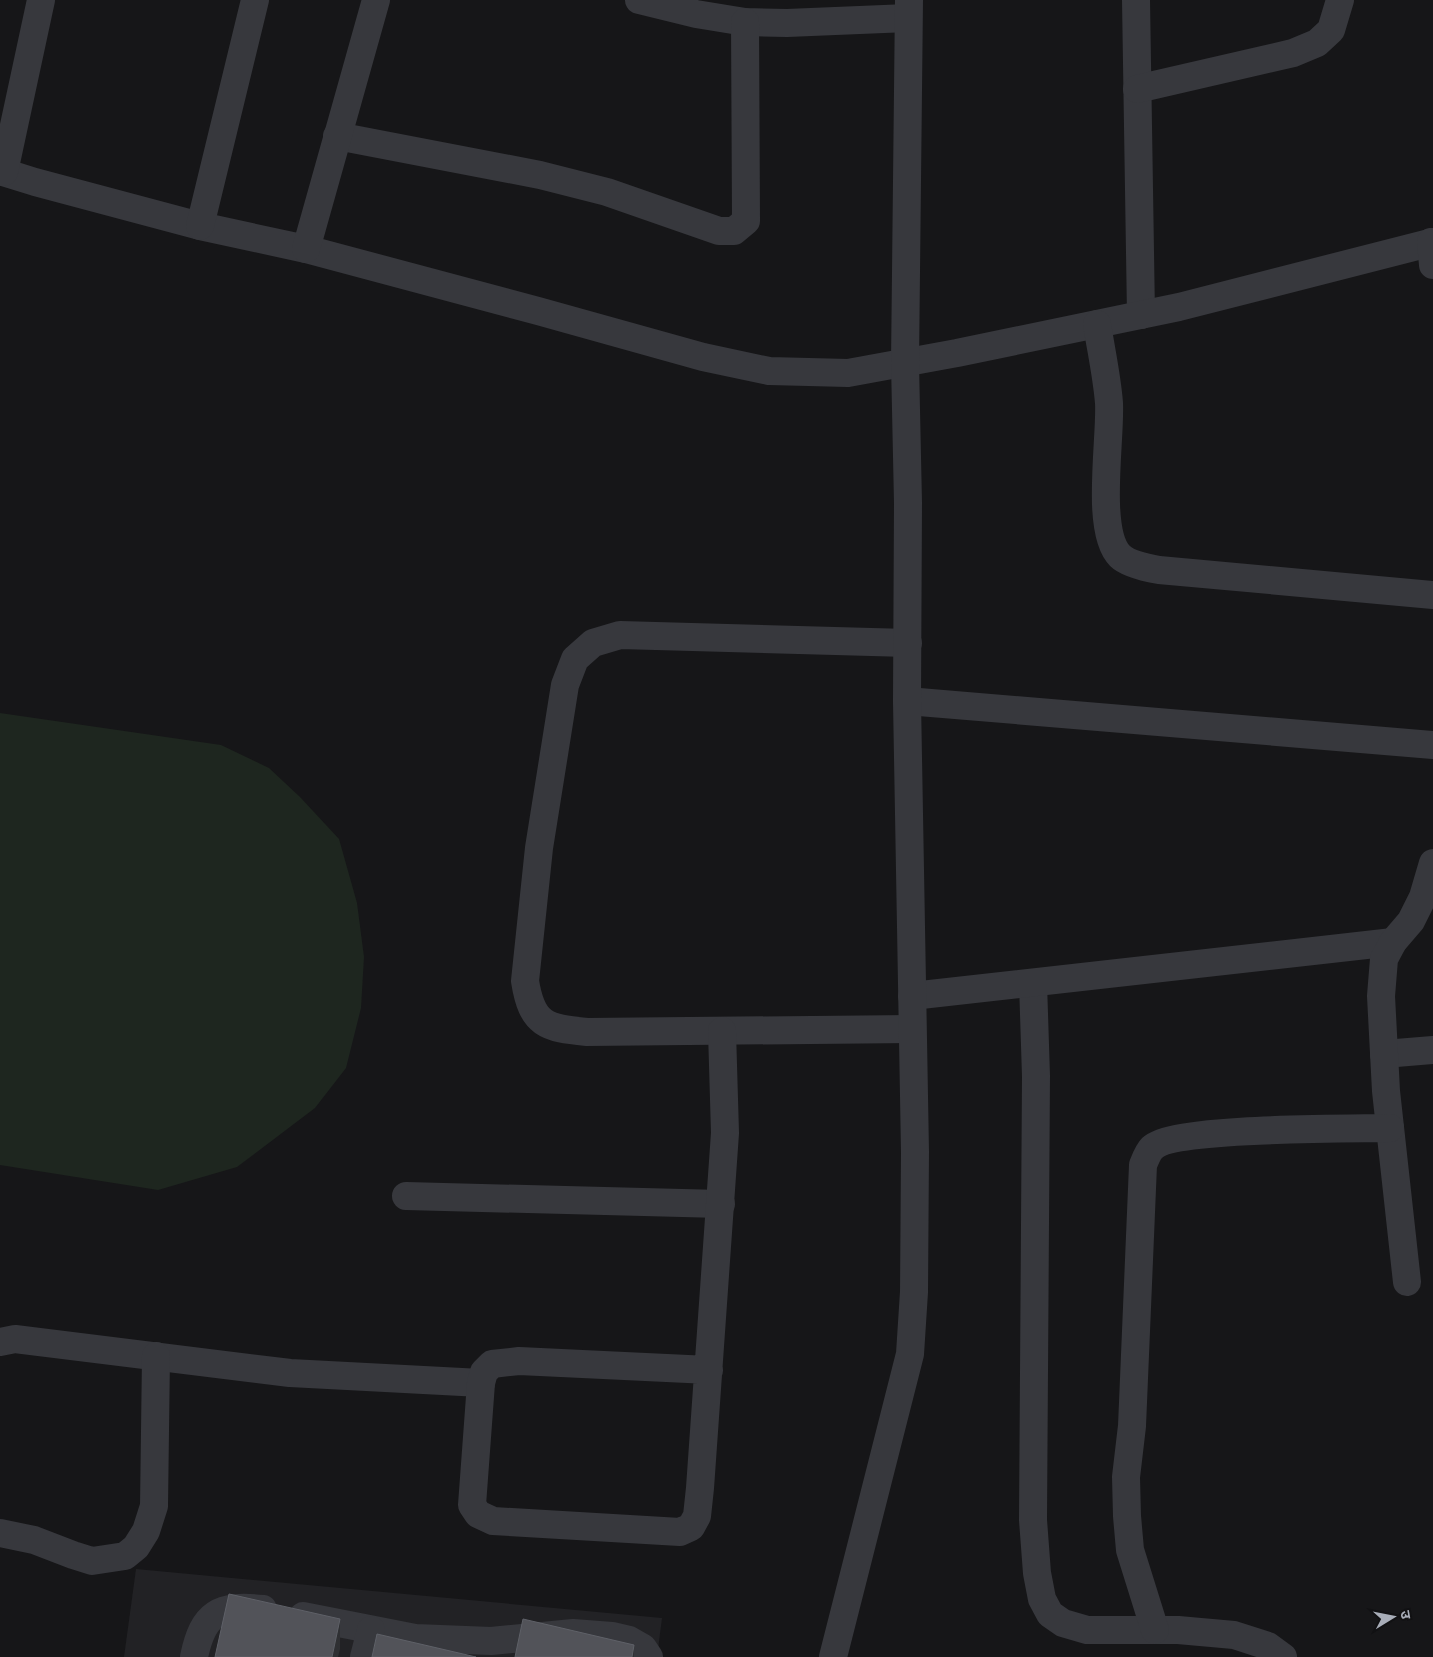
<svg xmlns="http://www.w3.org/2000/svg" width="1433" height="1657" viewBox="0 0 1433 1657" font-family="'Nunito Sans','Noto Sans Devanagari',sans-serif">
  <style>
    .built { fill: #222225 }
    .green { fill: #1e261f }
    .lines { fill: none; stroke-linecap: round; stroke-linejoin: round }
    .minor { stroke: #37383d; stroke-width: 28 }
    .shaded-wall { fill: #2f3033 }
    .building { fill: #525359; stroke: #5f6168 }
  </style>
  <rect width="100%" height="100%" fill="#161618"/>
  <path class="built" d="M136,1569L662,1618L657,1657H124Z"/>
  <path class="green" d="M0,713L221,745L269,768L300,797L339,839L357,903L364,957L361,1008L346,1068L315,1108L237,1167L158,1190L0,1165Z"/>
  <g class="lines">
    <g class="minor">
      <path d="M639,0L696,14L745,22L787,23L908,18"/>
      <path d="M1136,0L1141,315"/>
      <path d="M1137,89L1293,53L1317,43L1331,30L1340,0"/>
      <path d="M337,136L540,175L607,192L719,231H734L746,221L745,22"/>
      <path d="M0,171L35,182L200,226L306,249L538,311L703,357L769,371L848,373L957,353L1179,307L1433,242"/>
      <path d="M4,172L41,0"/>
      <path d="M200,226L255,0"/>
      <path d="M1431,242L1433,265"/>
      <path d="M306,249L376,0"/>
      <path d="M1097,324C1101,350 1107,377 1109,403C1111,439 1095,531 1120,556C1128,564 1148,568 1159,570L1433,595"/>
      <path d="M908,643L620,635L593,643L575,659L565,685L539,848L525,981C532,1025 546,1028 587,1032L912,1029"/>
      <path d="M907,701L1433,745"/>
      <path d="M1033,983L1036,1076L1033,1520L1037,1573L1042,1599L1050,1614L1063,1623L1087,1630H1178L1234,1635L1268,1646L1283,1657"/>
      <path d="M912,996L1393,942"/>
      <path d="M1384,1054L1433,1050"/>
      <path d="M406,1196L721,1204"/>
      <path d="M1407,1282L1386,1091L1381,996L1384,959L1393,942L1411,921L1423,897L1433,863"/>
      <path d="M0,1342L15,1339L290,1373L481,1383"/>
      <path d="M709,1370L519,1361L492,1364L484,1372L481,1383L472,1505L478,1514L493,1521L680,1532L691,1527L697,1516L700,1488L725,1133L722,1031"/>
      <path d="M0,1533L34,1540L73,1555L92,1561L125,1556L136,1547L146,1531L154,1506L156,1356"/>
      <path d="M303,1616L415,1638L491,1641L573,1633L612,1636L629,1640L643,1648L649,1657"/>
      <path d="M1155,1630L1130,1550L1127,1516L1126,1477L1132,1426L1143,1165C1145,1160 1148,1152 1152,1148C1173,1127 1351,1129 1390,1128"/>
      <path d="M194,1657C203,1613 219,1604 263,1609"/>
      <path d="M364,1657L371,1630"/>
      <path d="M833,1657L910,1354L914,1292L915,1152L907,701L908,503L905,363L909,0"/>
    </g>
  </g>
  <g class="shaded-wall">
    <path d="M340,1619V1649L338,1657H332Z"/>
    <path d="M634,1645V1657H632Z"/>
  </g>
  <g class="building">
    <path d="M229,1594L340,1619L332,1657H215Z"/>
    <path d="M523,1619L634,1645L632,1657H515Z"/>
    <path d="M377,1634L476,1657H372Z"/>
  </g>
  <g transform="translate(1393 1617) rotate(80)" stroke="#111113" stroke-width="4" paint-order="stroke">
  <path d="M0-4L9 19L0 12L-9 19Z" fill="#a8adb8"/>
  <text y="-8" font-size="14" font-weight="bold" text-anchor="middle" fill="#a8adb8">उ</text>
  </g>
</svg>
